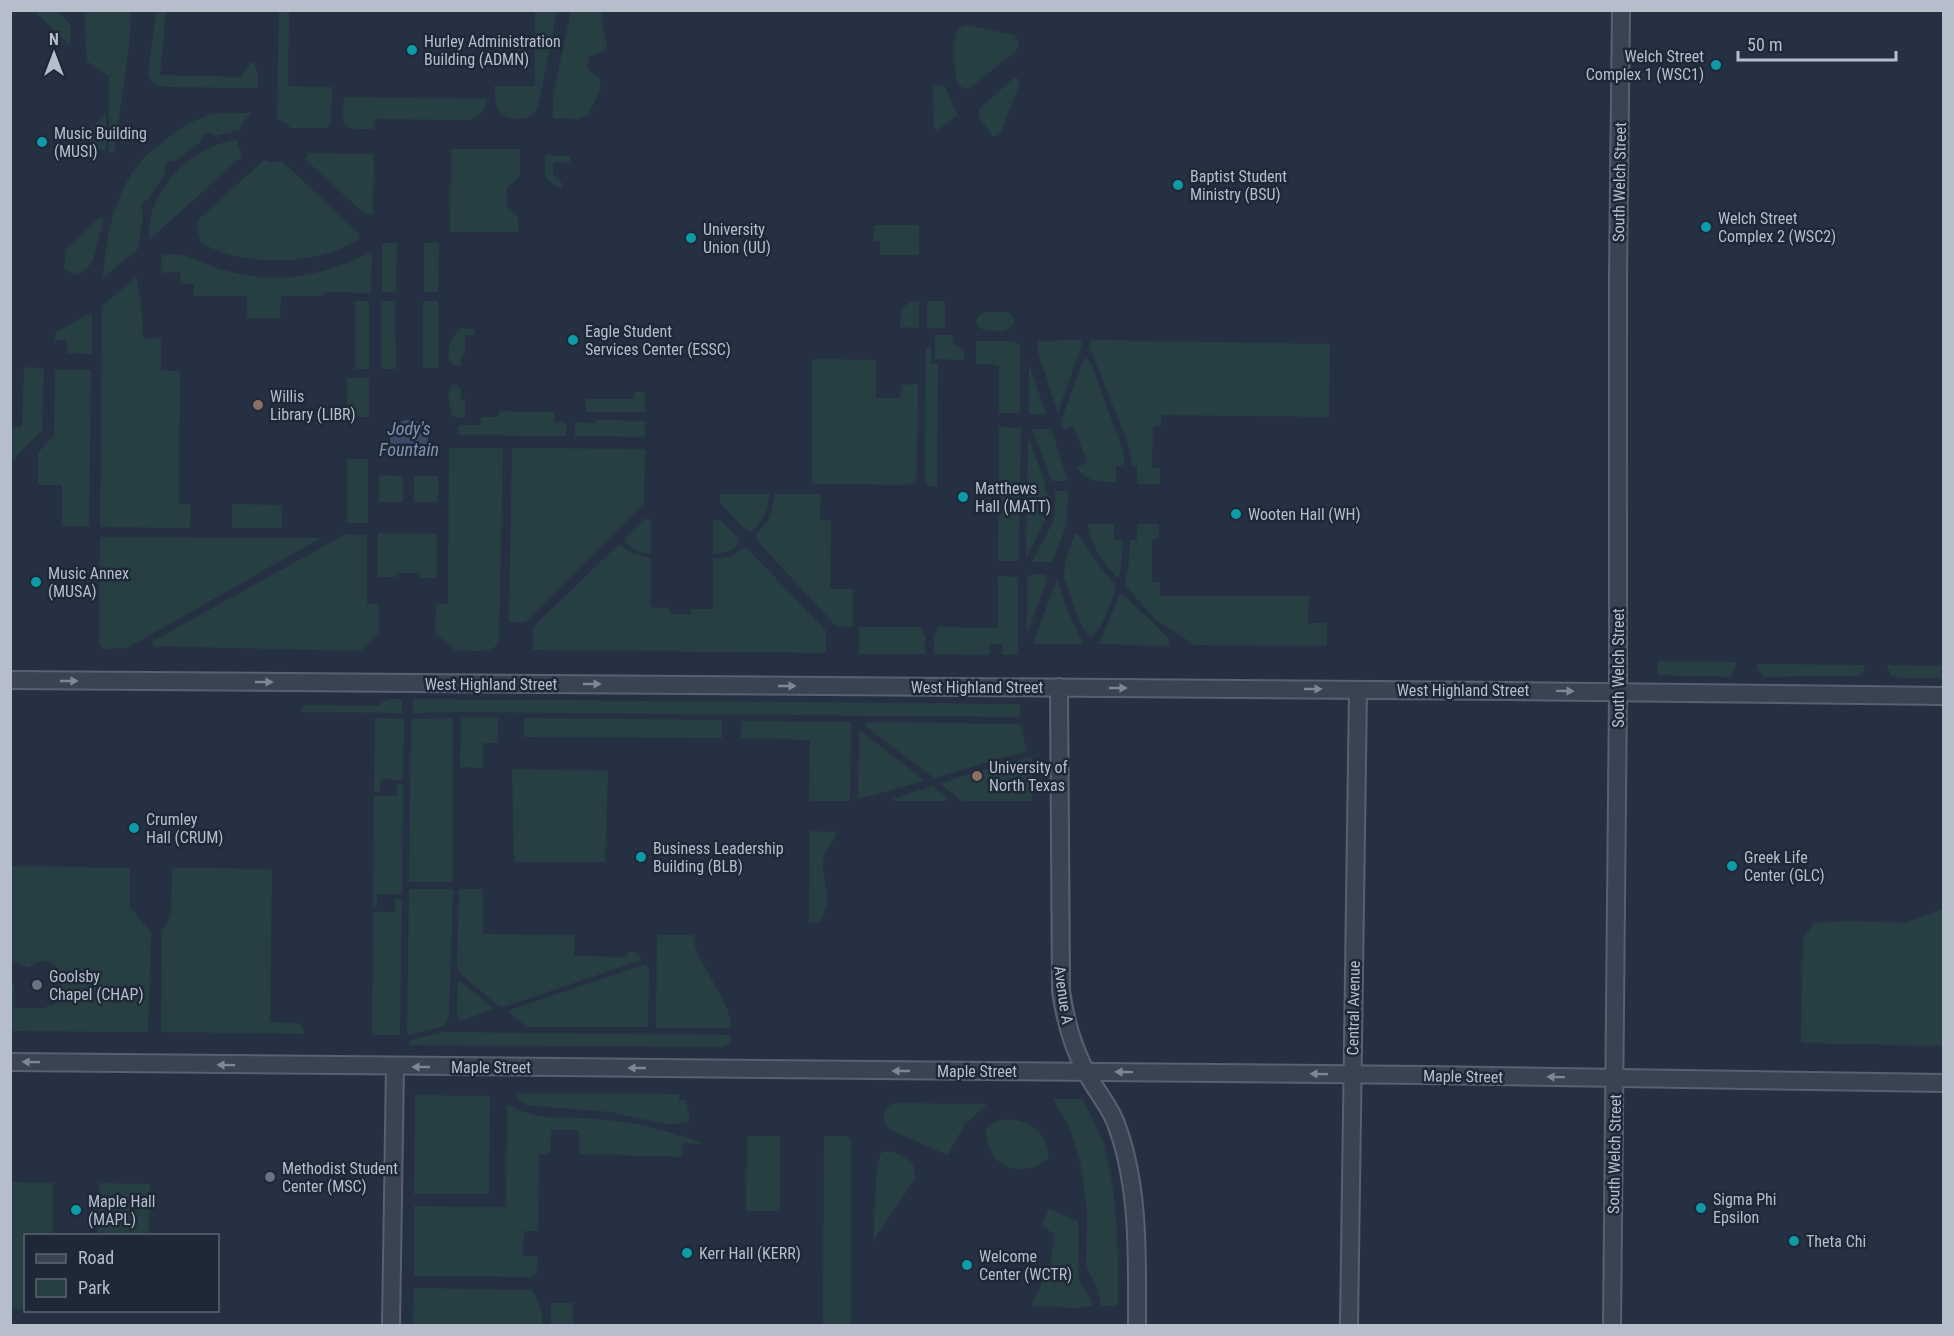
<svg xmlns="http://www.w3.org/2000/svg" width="1954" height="1336" viewBox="0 0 1954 1336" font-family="'Roboto Condensed',sans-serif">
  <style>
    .green { fill: #273f43 }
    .water { fill: #384c6a }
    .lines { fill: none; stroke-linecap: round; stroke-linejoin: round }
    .street-casing { stroke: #57616f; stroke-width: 20 }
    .street { stroke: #394352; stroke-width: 16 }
    .oneway { fill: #7e8795 }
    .culture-dot { fill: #0f9aa8; stroke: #1e2837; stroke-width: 2 }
    .education-dot { fill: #8d6e63; stroke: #1e2837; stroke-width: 2 }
    .worship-dot { fill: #6b7280; stroke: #1e2837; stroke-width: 2 }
    .labels { text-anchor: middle; stroke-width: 5; stroke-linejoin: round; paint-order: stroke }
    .poi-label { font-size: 16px; fill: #b6becc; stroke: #1e2837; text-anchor: start }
    .street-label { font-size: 16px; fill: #b6becc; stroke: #1e2837 }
    .water-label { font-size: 18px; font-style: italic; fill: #7c94b4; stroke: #1e2837 }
  </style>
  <rect width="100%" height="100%" fill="#253142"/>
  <g class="green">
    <path d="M127,10L131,13L129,47L114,153L109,152V76L87,61L84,11Z"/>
    <path d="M35,11H57L70,24V46Z"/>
    <path d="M156,11H166L160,75L241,77L251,63L255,62L258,75V88L166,87L154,84L148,76Z"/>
    <path d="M279,11H289L288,86L332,87L331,123L326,128H291L284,122L277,119Z"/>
    <path d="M535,11H557L540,98C538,104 537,111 532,115C523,122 503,120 498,109C495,103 495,93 494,86H535Z"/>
    <path d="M571,11H599L601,13L607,48L605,51L590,56L587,66L590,72L599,78L601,88L588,115L578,119L553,118V96Z"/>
    <path d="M966,25L1014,35C1019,40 1020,47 1015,52L968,89L959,86C954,79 953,43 956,34C957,28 961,26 966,25Z"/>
    <path d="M1014,78L1019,79L1020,82L1018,88L1001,132L996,136H992L979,117V109Z"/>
    <path d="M939,84L945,87L958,115L937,130L934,128L933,87Z"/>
    <path d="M344,97L486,99C486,111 480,117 468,120L374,119L373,129C341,129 342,130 344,97Z"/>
    <path d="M106,113V150H97L84,136Z"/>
    <path d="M252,113L244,121L240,130L216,136L211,133H206L202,137L201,142L175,161L167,162L165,167L166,173L148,199L143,202L141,206L143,214L139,248L103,278C105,239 116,187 144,158C152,150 161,144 169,137C182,127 198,117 214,114C226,112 240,113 252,113Z"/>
    <path d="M238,139V146L242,156L149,240C149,232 149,224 151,216C161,176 199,145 238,139Z"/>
    <path d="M451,149H520V176L507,187V206L518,217V232H450Z"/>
    <path d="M308,153L374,154L373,213L369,215L365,214L305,159Z"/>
    <path d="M545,155L570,156V162L553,163V175L562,183V187L555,186L545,176Z"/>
    <path d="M264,160L270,162L282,161L358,233L360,238C322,266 240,268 201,242L197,229L199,219Z"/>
    <path d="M100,217L104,219L92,263L78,275L64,269L66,250Z"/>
    <path d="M874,225H919V255H880V241H874Z"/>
    <path d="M382,243H397L396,292H382Z"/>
    <path d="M424,243H439L438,292H424Z"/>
    <path d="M372,252L371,293L324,292L323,296H281L280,318H247V296H194V284L181,283L180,272L163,273L161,256C183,249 201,264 223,270C278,286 321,276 372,252Z"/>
    <path d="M136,277L141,301L143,339L161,338V371H180L179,504H190V528L100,527L102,306Z"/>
    <rect x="355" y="301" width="14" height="68"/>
    <path d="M381,301H395L396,369H381Z"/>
    <rect x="423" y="301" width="15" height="67"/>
    <path d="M919,301V328L900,327C900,313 902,301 919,301Z"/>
    <rect x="927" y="301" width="18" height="27"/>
    <path d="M92,312V354L67,353V340H55V333Z"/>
    <path d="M985,312H1008L1014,319V325C1005,333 987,334 977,326C975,318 978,314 985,312Z"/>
    <path d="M462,328L474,329V335H465V355H461V366L453,365C443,354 451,335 462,328Z"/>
    <path d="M935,335H952L953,343L964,351V360L935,359Z"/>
    <path d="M1080,340L1082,343L1058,413L1038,352L1037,342L1038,341Z"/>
    <path d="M1092,340L1330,344L1329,417L1161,415V426L1153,427L1152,468H1160V484H1137V466L1131,465V453L1127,441L1090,348V343Z"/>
    <path d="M976,341H1015L1020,346V413H999V365L976,364Z"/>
    <path d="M926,347H931V364H938L937,486H928L925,481Z"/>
    <path d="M1086,358L1090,361L1123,451L1124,465L1116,466V482C1100,482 1085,482 1077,467L1087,463L1074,426L1063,429L1061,421L1083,361Z"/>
    <path d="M821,359L876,360V398H900L901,385L918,384L917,472C916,479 915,483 908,485L812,484V360Z"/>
    <path d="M1029,364L1046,414H1029Z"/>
    <path d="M24,367L44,369L42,431L11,461V427H22Z"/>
    <path d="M55,370H91L89,526H62V485H38V453L54,435Z"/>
    <rect x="347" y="378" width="22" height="39"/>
    <path d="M457,384V388H461V399L465,400V417L457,418L451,415L448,392L451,386Z"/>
    <path d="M635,392H645V412H586V399H634Z"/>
    <path d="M499,411L554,412V422H566V436L459,435V425H480L481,417H498Z"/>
    <path d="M596,420L645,421V437L575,436V422L596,423Z"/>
    <path d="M999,427L1021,428L1019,561H998Z"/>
    <path d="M1032,429H1051L1068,481H1052Z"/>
    <path d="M1028,437L1045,482V492L1048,493V511L1045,512V520L1026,559Z"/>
    <path d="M449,448H503L499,640C496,656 467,650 455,650L435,633L436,604H448Z"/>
    <path d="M512,448L645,449L644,503L525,622H509Z"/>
    <rect x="347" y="459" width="21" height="64"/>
    <path d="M379,475L403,476V502H379Z"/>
    <rect x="414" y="476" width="24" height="26"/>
    <path d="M1055,491H1068L1067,524L1052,562H1032L1052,524L1055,513Z"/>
    <path d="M720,494H769C768,510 763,521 752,531L746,530L720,503Z"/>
    <path d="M775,494H821L820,520H831L830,589H853V627L836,626L758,542L756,535L770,518Z"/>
    <path d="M232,504L282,505V528H232Z"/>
    <path d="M644,519H651V554L637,551L625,542L626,537Z"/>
    <path d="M713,520H720L738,537L739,543C733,552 723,553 713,554Z"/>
    <path d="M1088,524H1114V540H1123L1121,569L1118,578C1103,561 1091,547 1088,524Z"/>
    <path d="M1137,524H1159V538L1152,539V582H1160V596H1309L1308,623H1327V646L1195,645L1156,620L1125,585L1129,561L1130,540H1137Z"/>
    <path d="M378,533L437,534V578H420L419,573H396V577H378Z"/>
    <path d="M1077,533L1100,567L1116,585L1115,591C1109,605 1103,629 1091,637L1086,633L1080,623L1064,578L1065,562L1074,536Z"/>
    <path d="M346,534L367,535V604H379V632L360,651L152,646L153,641Z"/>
    <path d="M100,537L321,538L127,648L103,649L99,642Z"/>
    <path d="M618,545H621L631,553L651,558V607L669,608L670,614H691V609H713V559L729,557L746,547L826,631V653L533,650V627Z"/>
    <path d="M1035,574L1045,575L1047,580L1027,634V581L1028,577Z"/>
    <path d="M998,576L1018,577V654L1002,655V644H989V655L934,654V634H937V627L998,628Z"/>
    <path d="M1057,579L1065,605L1083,644H1033Z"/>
    <path d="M1120,594L1125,596L1169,639L1170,644L1169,646L1099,644Z"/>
    <path d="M859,627H922L923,634H925V654H859Z"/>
    <path d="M1658,661L1736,662C1736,669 1734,672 1729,677L1658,675Z"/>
    <path d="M1758,664L1865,665L1864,672L1859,676L1764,677L1757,668Z"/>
    <path d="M1887,665L1943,666V678H1899L1891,676Z"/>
    <path d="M387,699H402V713L301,712L303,706L307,705L378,706Z"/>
    <path d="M413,699L1020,704V717L457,712L413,713Z"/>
    <path d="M461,717L498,718V743H483V768L460,767Z"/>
    <path d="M375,718L404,719L403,780L380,779V792H374Z"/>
    <path d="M453,718V882H409L411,719Z"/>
    <path d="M524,718L722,720V738L524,737Z"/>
    <path d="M741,721L851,722L850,801H809L810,740L741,738Z"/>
    <path d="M867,722L1020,724L1027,751L934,778L865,726Z"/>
    <path d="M859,730L924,780V781L858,799Z"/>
    <path d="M1030,757L1032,760V801H961L940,783Z"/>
    <path d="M512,769L608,771L605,862H514Z"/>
    <path d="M397,784H403L402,894H377V907H373L374,796H397Z"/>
    <path d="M932,786L947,797V801H894L893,799Z"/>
    <path d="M810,831L836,832C836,840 826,847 824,857C818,883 838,893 819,923L809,922Z"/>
    <path d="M11,866L130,868V907L151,933L148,1032L11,1031V983H14L13,1008H43L55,1004L57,997L55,993L61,981C61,962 42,955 29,968L11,960Z"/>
    <path d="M172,868L272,869L270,1022L298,1023L302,1025L304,1034L161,1032L162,931L171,916Z"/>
    <path d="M409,889H453L449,1016L444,1025L439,1027L407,1035Z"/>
    <path d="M459,889H483V934L574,935V956L627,957L628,952H635L642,960L506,1006H499L461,974L457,967Z"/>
    <path d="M395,899H402L400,1035H372L373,912H395Z"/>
    <path d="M1943,909V1046L1801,1043L1803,939L1814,923L1848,921L1905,923Z"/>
    <path d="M657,935H693C696,969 730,993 731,1028H656Z"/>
    <path d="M644,965L649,969L648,1027H527L509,1013L510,1010Z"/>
    <path d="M458,981H460L494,1009L463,1020H459L457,1015Z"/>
    <path d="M443,1032L731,1035C731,1041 730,1044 724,1047L409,1045V1041Z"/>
    <path d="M515,1093L679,1094V1100H686L690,1119L686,1123L666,1124L610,1112L533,1106C524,1104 519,1101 515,1093Z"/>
    <path d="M415,1095L490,1096L489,1194H414Z"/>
    <path d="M1053,1099H1082C1089,1112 1097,1126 1102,1140C1119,1193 1118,1252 1118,1306H1101L1097,1286L1086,1268L1087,1211L1082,1170L1076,1147L1068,1125Z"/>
    <path d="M895,1103L987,1104L964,1125L948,1155L890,1130C880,1120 881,1108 895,1103Z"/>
    <path d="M507,1104C537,1122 565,1116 598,1119C634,1122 671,1131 703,1144L683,1143L682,1157L579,1154V1130H551L550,1154H539L538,1231H524L523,1256H538L536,1274L530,1277L414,1276V1206L506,1207Z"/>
    <path d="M1009,1119C1035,1123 1045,1132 1049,1158C1020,1181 986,1167 986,1129L995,1122Z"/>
    <path d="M747,1136H780V1211H746Z"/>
    <path d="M824,1136H847L851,1140V1325H823Z"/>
    <path d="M885,1151C895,1151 906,1157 913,1164L915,1179L873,1241L877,1165L881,1153Z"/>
    <path d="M11,1182L53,1183V1235L26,1236L25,1309H11Z"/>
    <path d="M99,1183L150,1184L149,1235H98Z"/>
    <path d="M1049,1209L1078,1221V1277C1081,1288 1092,1295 1092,1306L1079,1308L1032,1306L1047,1270H1052V1266H1050L1055,1235L1042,1225Z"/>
    <path d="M414,1288L531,1290C539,1298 543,1314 542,1325H413Z"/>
    <rect x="551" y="1303" width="22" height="22"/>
  </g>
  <circle class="water" cx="409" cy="439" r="19"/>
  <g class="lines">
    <defs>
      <g id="street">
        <path d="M10,680L1511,691L1944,696"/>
        <path d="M1059,687L1061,991C1065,1019 1073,1048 1087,1074C1095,1089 1108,1104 1115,1121C1140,1185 1137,1257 1137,1326"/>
        <path d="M10,1062L1423,1075L1944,1083"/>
        <path d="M391,1326L395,1066"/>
        <path d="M1349,1326L1358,690"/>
        <path d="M1612,1326L1618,692V274L1621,10"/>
      </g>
    </defs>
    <use href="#street" class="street-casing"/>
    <use href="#street" class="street"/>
  </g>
  <defs><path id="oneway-solid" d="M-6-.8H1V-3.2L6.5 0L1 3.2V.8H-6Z" transform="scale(1.5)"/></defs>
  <g class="oneway">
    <use href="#oneway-solid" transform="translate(69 681)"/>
    <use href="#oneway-solid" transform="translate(264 682)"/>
    <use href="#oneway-solid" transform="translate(592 684)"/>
    <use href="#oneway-solid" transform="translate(787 686)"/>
    <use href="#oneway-solid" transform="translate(1118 688)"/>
    <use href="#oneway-solid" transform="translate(1313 689)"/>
    <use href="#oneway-solid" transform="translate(1565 691) rotate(1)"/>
    <use href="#oneway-solid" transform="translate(31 1062) rotate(-179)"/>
    <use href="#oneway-solid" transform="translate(226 1065) rotate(-179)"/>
    <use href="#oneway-solid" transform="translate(421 1067) rotate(-180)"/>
    <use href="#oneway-solid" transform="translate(637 1068) rotate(-180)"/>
    <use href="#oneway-solid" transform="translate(901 1071) rotate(-180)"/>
    <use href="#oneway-solid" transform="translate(1124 1072) rotate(-179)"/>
    <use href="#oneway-solid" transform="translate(1319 1074) rotate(-179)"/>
    <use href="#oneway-solid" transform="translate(1556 1077) rotate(-179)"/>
  </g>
  <g class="culture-dot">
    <circle cx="412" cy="50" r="6"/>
    <circle cx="1716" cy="65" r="6"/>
    <circle cx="42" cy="142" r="6"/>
    <circle cx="1178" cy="185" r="6"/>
    <circle cx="1706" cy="227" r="6"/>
    <circle cx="691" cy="238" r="6"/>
    <circle cx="573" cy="340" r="6"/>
    <circle cx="963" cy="497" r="6"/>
    <circle cx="1236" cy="514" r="6"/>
    <circle cx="36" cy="582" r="6"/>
    <circle cx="134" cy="828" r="6"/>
    <circle cx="641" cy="857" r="6"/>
    <circle cx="1732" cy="866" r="6"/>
    <circle cx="1701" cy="1208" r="6"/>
    <circle cx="76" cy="1210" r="6"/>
    <circle cx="1794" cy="1241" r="6"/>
    <circle cx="687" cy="1253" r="6"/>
    <circle cx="967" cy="1265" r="6"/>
  </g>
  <g class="education-dot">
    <circle cx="258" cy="405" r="6"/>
    <circle cx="977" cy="776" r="6"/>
  </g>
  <g class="worship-dot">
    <circle cx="37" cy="985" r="6"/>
    <circle cx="270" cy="1177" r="6"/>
  </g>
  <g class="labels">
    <g class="poi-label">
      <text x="424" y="47">Hurley Administration<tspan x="424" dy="18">Building (ADMN)</tspan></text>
      <text x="1704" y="62" text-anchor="end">Welch Street<tspan x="1704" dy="18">Complex 1 (WSC1)</tspan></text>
      <text x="54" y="139">Music Building<tspan x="54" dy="18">(MUSI)</tspan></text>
      <text x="1190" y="182">Baptist Student<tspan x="1190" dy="18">Ministry (BSU)</tspan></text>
      <text x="1718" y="224">Welch Street<tspan x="1718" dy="18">Complex 2 (WSC2)</tspan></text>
      <text x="703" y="235">University<tspan x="703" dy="18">Union (UU)</tspan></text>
      <text x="585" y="337">Eagle Student<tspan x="585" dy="18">Services Center (ESSC)</tspan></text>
      <text x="270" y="402">Willis<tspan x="270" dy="18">Library (LIBR)</tspan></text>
      <text x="975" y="494">Matthews<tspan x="975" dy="18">Hall (MATT)</tspan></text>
      <text x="1248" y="520">Wooten Hall (WH)</text>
      <text x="48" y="579">Music Annex<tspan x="48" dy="18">(MUSA)</tspan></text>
      <text x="989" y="773">University of<tspan x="989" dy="18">North Texas</tspan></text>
      <text x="146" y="825">Crumley<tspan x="146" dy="18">Hall (CRUM)</tspan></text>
      <text x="653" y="854">Business Leadership<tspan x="653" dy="18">Building (BLB)</tspan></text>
      <text x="1744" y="863">Greek Life<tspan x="1744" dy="18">Center (GLC)</tspan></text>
      <text x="49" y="982">Goolsby<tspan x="49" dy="18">Chapel (CHAP)</tspan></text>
      <text x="282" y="1174">Methodist Student<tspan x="282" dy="18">Center (MSC)</tspan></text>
      <text x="1713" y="1205">Sigma Phi<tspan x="1713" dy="18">Epsilon</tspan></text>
      <text x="88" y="1207">Maple Hall<tspan x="88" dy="18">(MAPL)</tspan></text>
      <text x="1806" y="1247">Theta Chi</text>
      <text x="699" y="1259">Kerr Hall (KERR)</text>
      <text x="979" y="1262">Welcome<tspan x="979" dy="18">Center (WCTR)</tspan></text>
    </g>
    <g class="street-label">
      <text transform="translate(1619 182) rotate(-89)" y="6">South Welch Street</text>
      <text transform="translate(1618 668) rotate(-90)" y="6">South Welch Street</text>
      <text x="491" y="690">West Highland Street</text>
      <text x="977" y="693">West Highland Street</text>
      <text x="1463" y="696">West Highland Street</text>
      <text transform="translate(1064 995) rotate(82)" y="6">Avenue A</text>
      <text transform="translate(1353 1008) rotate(-89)" y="6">Central Avenue</text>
      <text x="491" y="1073">Maple Street</text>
      <text x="977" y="1077">Maple Street</text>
      <text transform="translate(1463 1076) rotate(1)" y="6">Maple Street</text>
      <text transform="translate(1614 1154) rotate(-89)" y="6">South Welch Street</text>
    </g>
    <g class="water-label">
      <text x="409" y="435">Jody's<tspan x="409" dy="21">Fountain</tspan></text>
    </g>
  </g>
  <rect width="1954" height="1336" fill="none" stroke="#b6becc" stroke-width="24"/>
  <rect x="24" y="1234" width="195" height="78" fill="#1e2837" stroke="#5b6473" stroke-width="1.5"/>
  <rect x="36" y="1254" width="30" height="9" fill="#394352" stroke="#5b6473" stroke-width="1.5"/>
  <text x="78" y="1264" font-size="18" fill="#b6becc">Road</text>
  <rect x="36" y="1279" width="30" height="18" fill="#273f43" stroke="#5b6473" stroke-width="1.5"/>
  <text x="78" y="1294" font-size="18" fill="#b6becc">Park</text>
  <g transform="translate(54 54)" stroke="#1e2837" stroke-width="4.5" paint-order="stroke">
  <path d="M0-4.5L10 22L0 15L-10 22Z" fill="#b6becc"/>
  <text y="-9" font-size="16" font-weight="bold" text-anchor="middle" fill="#b6becc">N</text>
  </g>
  <path d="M1738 51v9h158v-9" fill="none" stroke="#b6becc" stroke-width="3"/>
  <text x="1747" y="51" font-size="18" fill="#b6becc" stroke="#1e2837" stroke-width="4.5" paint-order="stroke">50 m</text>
</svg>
